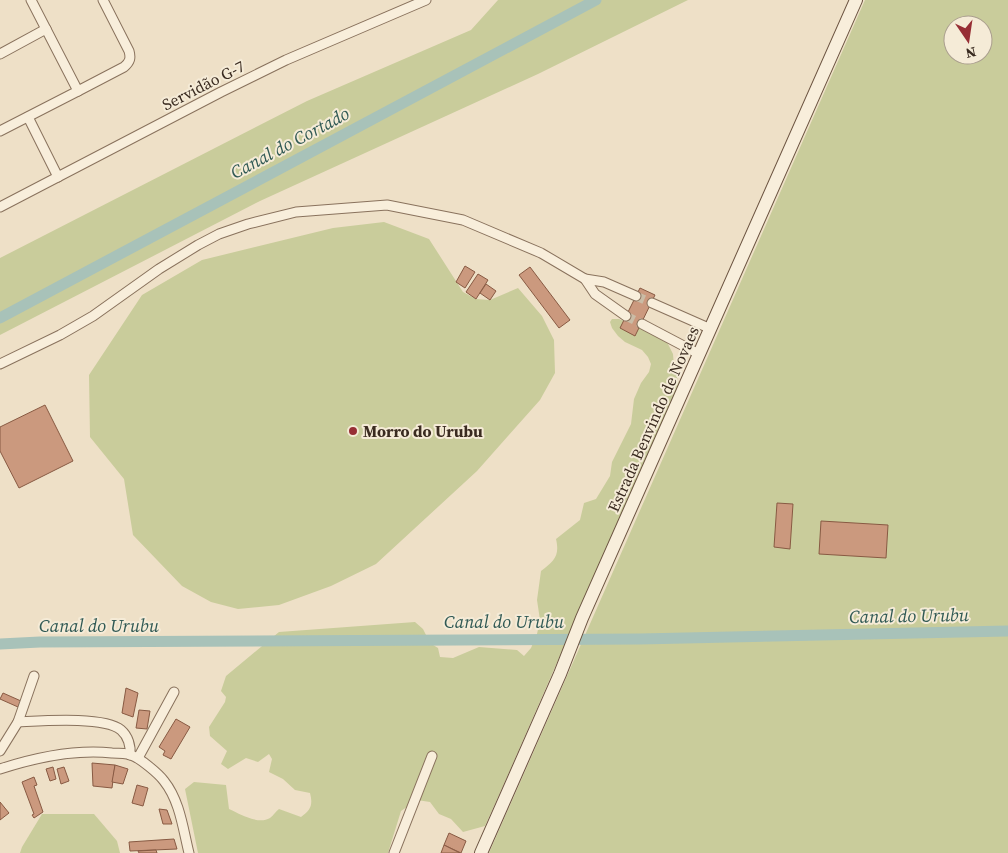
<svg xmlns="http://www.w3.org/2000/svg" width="1008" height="853" viewBox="0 0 1008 853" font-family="'Source Serif 4',serif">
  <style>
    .green { fill: #c9cc9b; fill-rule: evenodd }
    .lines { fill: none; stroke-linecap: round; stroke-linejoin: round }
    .canal { stroke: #a8c2b9; stroke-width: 11 }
    .building { fill: #cb997e; stroke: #885a43 }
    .street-tunnel { stroke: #cabca6; stroke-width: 9; stroke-dasharray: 9 4.5; stroke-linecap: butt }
    .street-casing { stroke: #89725d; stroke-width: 11 }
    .secondary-casing { stroke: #6b5340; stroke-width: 14 }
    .street { stroke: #f8eedb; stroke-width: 9 }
    .secondary { stroke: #f8eedb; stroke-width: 12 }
    .poi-dot { fill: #972e35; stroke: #f5ebd7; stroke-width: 2 }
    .labels { text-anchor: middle; stroke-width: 4; stroke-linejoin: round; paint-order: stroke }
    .street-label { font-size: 16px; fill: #3a2b20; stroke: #f5ebd7 }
    .poi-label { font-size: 16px; font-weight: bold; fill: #3a2b20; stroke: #f5ebd7; text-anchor: start }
    .water-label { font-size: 18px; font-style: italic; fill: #305954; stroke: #f5ebd7 }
  </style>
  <rect width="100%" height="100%" fill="#eee0c7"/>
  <g class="green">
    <path d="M498,0H688L538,74L260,201L0,335V258L307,101L471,30Z"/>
    <path d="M865,0H1008V853H489ZM953,25H983V55H953Z"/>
    <path d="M384,222L429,239L463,292L476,299L490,300L518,288L542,316L554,340L555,373L540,400L477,471L376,564L331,586L279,605L238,609L211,602L182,586L133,535L124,479L90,437L89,375L142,295L202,260L333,228Z"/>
    <path d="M612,319H619L666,340L673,354L674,367L679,384C613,531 551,679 485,826L463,832L451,819L439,814L430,802L417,800L401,811L388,853H198L185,789L194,782L226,785L229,809C240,814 258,825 270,818C273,816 276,811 279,809L301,817C311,810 313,805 310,793L295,790L283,779L269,772L272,759L269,754L258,762L246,758L228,769L221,764L227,751L210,736L209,727L225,702L226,697L221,691L226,676L279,632L415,622L423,629L430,643L438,648L440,657L453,658L479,647L517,650L524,656L531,648L537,634L540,620L537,600L541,571C554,561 560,556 556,539L580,520L584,503L596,499L610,476L612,462L631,424L634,399L641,383L649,372L651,364L648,357L642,350L625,342L618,336L612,328L610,322Z"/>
    <path d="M42,814H94L117,841L120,853H20L22,847Z"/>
  </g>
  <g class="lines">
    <g class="canal">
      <path d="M0,318L596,0"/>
      <path d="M0,644L40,642L640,639L1008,631"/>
    </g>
  </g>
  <g class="building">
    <path d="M465,266L475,272L465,288L456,282Z"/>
    <path d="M530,267L570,320L559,328L519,275Z"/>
    <path d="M478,274L488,280L476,299L466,292Z"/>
    <path d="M486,284L496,291L490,300L480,293Z"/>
    <path d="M640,288L655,295L635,336L620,328Z"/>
    <path d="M45,405L73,461L19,488L0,451V427Z"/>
    <path d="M777,503L793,504L790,549L774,547Z"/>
    <path d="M821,521L888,525L886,558L819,554Z"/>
    <path d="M126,688L138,693L133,717L122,713Z"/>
    <path d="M3,693L21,701L18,707L0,699Z"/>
    <path d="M139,710L150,711L147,729L136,728Z"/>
    <path d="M176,719L190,727L171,759L163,755L165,751L159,747Z"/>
    <path d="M92,763L115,765L112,788L93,786Z"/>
    <path d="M115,765L128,769L123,784L112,782Z"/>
    <path d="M53,767L56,779L50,781L46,769Z"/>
    <path d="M64,767L69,781L61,784L57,769Z"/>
    <path d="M34,777L37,785L34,786L43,812L34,818L32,815L34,814L22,782Z"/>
    <path d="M137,785L148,788L143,806L132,803Z"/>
    <path d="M0,802L9,813L0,820Z"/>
    <path d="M159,809L167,810L172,824H163Z"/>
    <path d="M449,833L466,841L461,853L444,845Z"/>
    <path d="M174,839L177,849L130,851L129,842Z"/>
    <path d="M444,845L460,853H441Z"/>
    <path d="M156,850L157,853H139L138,851Z"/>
  </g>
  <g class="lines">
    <g class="street-tunnel">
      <path d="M636,296L652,303"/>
      <path d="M626,316L642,324"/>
    </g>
    <defs>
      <g id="street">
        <path d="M0,54L46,29"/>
        <path d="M78,91L124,67C130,62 131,58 129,51L103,0"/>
        <path d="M28,117L58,177"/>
        <path d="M0,131L78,91L31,0"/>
        <path d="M0,207L221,92L286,60L426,0"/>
        <path d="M585,279L604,282L636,296"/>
        <path d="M652,303L711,329"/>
        <path d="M642,324L699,354"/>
        <path d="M0,364L60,335L93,316L159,269L198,245L219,234L248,224L296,212L387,205L463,220L541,253L585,279L595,294L626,316"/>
        <path d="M18,722C41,721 104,716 121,730C128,736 131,746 130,755"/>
        <path d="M0,751L18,722L34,676"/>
        <path d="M138,758L174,692"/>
        <path d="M0,769C37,757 74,749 112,753C119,753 126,753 131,755C140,758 159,774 164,781C180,801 183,829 189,853"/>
        <path d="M394,853L432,756"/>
      </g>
      <path id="secondary" d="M481,853L560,674L582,618L856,0"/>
    </defs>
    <use href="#street" class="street-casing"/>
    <use href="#secondary" class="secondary-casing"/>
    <use href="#street" class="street"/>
    <use href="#secondary" class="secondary"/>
  </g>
  <circle class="poi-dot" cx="353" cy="431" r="5"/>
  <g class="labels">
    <g class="street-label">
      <text transform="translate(203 85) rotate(-27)" y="6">Servidão G-7</text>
      <text transform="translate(653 419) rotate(-66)" y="6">Estrada Benvindo de Novaes</text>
    </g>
    <g class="poi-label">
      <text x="363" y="437">Morro do Urubu</text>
    </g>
    <g class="water-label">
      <text transform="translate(290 143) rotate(-28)" y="6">Canal do Cortado</text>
      <text transform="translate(909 616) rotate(-1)" y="6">Canal do Urubu</text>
      <text x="504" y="628">Canal do Urubu</text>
      <text x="99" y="632">Canal do Urubu</text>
    </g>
  </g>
  <g transform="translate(968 40) rotate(167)"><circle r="24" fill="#f5ebd7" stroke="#aa9e8e"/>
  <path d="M0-4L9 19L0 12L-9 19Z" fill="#972e35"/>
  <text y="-8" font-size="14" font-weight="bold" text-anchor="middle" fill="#3a2b20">N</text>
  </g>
</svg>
